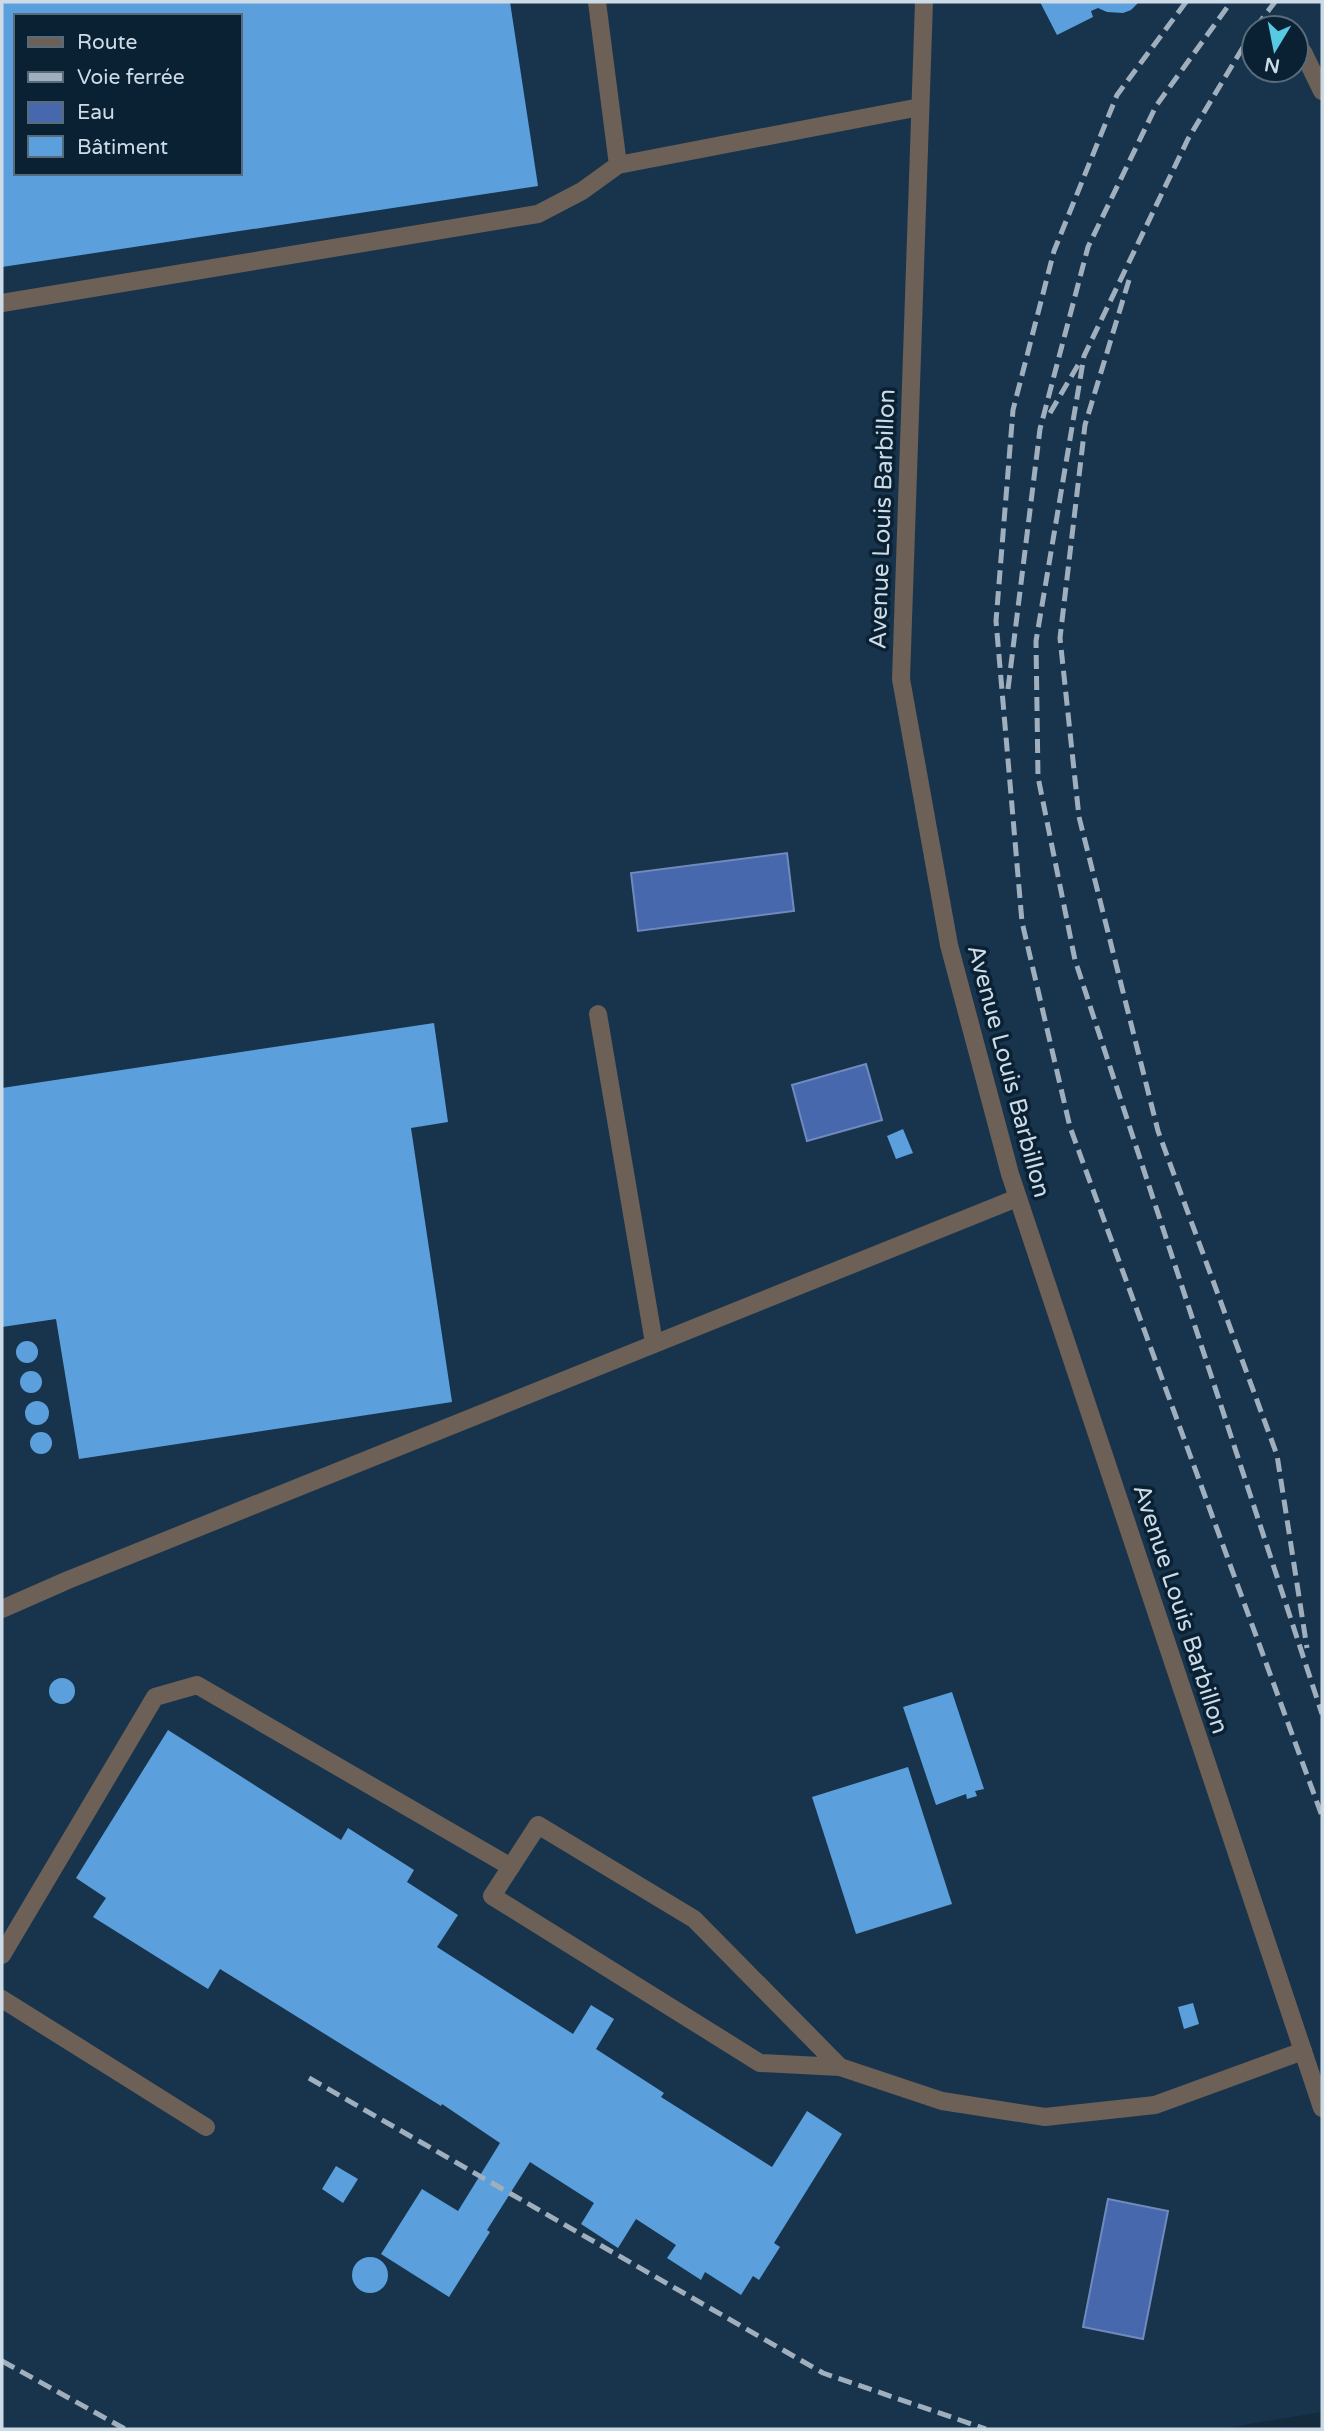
<svg xmlns="http://www.w3.org/2000/svg" width="1324" height="2431" viewBox="0 0 1324 2431" font-family="'Varela Round',sans-serif">
  <style>
    .built { fill: #18344c; fill-rule: evenodd }
    .water { fill: #4768ac; stroke: #6f8abe; stroke-width: 2 }
    .building { fill: #5ba0dc; fill-rule: evenodd }
    .lines { fill: none; stroke-linecap: round; stroke-linejoin: round }
    .lane { stroke: #6c6057; stroke-width: 18 }
    .street { stroke: #6c6057; stroke-width: 18 }
    .rail { stroke: #9fafbd; stroke-width: 5; stroke-dasharray: 14 7; stroke-linecap: butt }
    .labels { text-anchor: middle; stroke-width: 7; stroke-linejoin: round; paint-order: stroke }
    .street-label { font-size: 24px; fill: #cddbe7; stroke: #0a2033 }
  </style>
  <rect width="100%" height="100%" fill="#142a3d"/>
  <path class="built" d="M2,2H1322V2412L1220,2429H2ZM16,16H240V173H16ZM1254,28H1296V70H1254Z"/>
  <g class="water">
    <path d="M787,853L794,911L638,931L631,873Z"/>
    <path d="M866,1064L882,1120L807,1141L792,1085Z"/>
    <path d="M1108,2199L1168,2211L1143,2339L1083,2327Z"/>
  </g>
  <g class="building">
    <path d="M2,2H510L538,186L2,267ZM16,16H240V173H16Z"/>
    <path d="M1040,2H1139L1131,10L1123,13L1107,12L1098,8L1091,11L1093,17L1057,35Z"/>
    <path d="M434,1023L448,1122L411,1128L452,1402L79,1459L56,1319L2,1327V1088Z"/>
    <path d="M903,1129L913,1153L896,1159L887,1136Z"/>
    <circle cx="27" cy="1352" r="11"/>
    <circle cx="31" cy="1382" r="11"/>
    <circle cx="37" cy="1413" r="12"/>
    <circle cx="41" cy="1443" r="11"/>
    <circle cx="62" cy="1691" r="13"/>
    <path d="M952,1692L984,1789L975,1791L977,1796L967,1799L966,1794L936,1805L903,1707Z"/>
    <path d="M168,1730L341,1840L348,1828L414,1870L407,1882L458,1915L437,1947L573,2034L591,2005L614,2019L596,2049L664,2093L661,2097L772,2167L807,2111L842,2134L774,2243L780,2247L759,2280L753,2276L741,2295L705,2272L701,2280L667,2258L676,2245L636,2219L618,2248L581,2224L594,2203L530,2162L487,2230L490,2232L449,2297L381,2254L422,2189L458,2211L500,2143L442,2104L441,2106L220,1969L208,1989L93,1917L106,1898L76,1878Z"/>
    <path d="M908,1767L952,1904L856,1934L812,1797Z"/>
    <path d="M1193,2003L1199,2024L1184,2029L1178,2007Z"/>
    <path d="M336,2166L358,2179L343,2203L322,2189Z"/>
    <circle cx="370" cy="2275" r="18"/>
  </g>
  <g class="lines">
    <g class="lane">
      <path d="M1303,52L1322,91"/>
      <path d="M618,165L920,107"/>
      <path d="M2,303L538,214L582,191L618,165L597,2"/>
      <path d="M598,1014L654,1343"/>
      <path d="M2,1609L68,1580L1017,1198"/>
      <path d="M2,1955L155,1697L197,1685L511,1867"/>
      <path d="M2,1999L206,2127"/>
      <path d="M840,2067L760,2063L492,1896L538,1825L694,1919L840,2067L942,2101L1045,2117L1155,2105L1303,2051"/>
    </g>
    <path class="street" d="M924,2L901,679L949,945L1010,1174L1322,2108"/>
    <g class="rail">
      <path d="M1186,2L1117,95L1054,251L1013,410L996,621L1022,922L1070,1127L1322,1816"/>
      <path d="M1255,28L1275,2"/>
      <path d="M1254,29L1188,139L1084,356L1036,641L1038,777L1075,960L1322,1714"/>
      <path d="M1129,280L1085,425L1060,638L1079,817L1158,1131L1277,1455L1307,1648"/>
      <path d="M1050,413L1078,365"/>
      <path d="M1008,689L1040,429L1088,247L1156,106L1231,2"/>
      <path d="M309,2078L823,2373L986,2429"/>
      <path d="M2,2361L125,2429"/>
    </g>
  </g>
  <g class="labels">
    <g class="street-label">
      <text transform="translate(882 519) rotate(-88)" y="8">Avenue Louis Barbillon</text>
      <text transform="translate(1009 1071) rotate(75)" y="8">Avenue Louis Barbillon</text>
      <text transform="translate(1181 1609) rotate(72)" y="8">Avenue Louis Barbillon</text>
    </g>
  </g>
  <rect width="1324" height="2431" fill="none" stroke="#cddbe7" stroke-width="7"/>
  <rect x="14" y="14" width="228" height="161" fill="#0a2033" stroke="#586b7b" stroke-width="2"/>
  <rect x="28" y="37" width="35" height="10" fill="#6c6057" stroke="#586b7b" stroke-width="2"/>
  <text x="77" y="49" font-size="21" fill="#cddbe7">Route</text>
  <rect x="28" y="72" width="35" height="10" fill="#9fafbd" stroke="#586b7b" stroke-width="2"/>
  <text x="77" y="84" font-size="21" fill="#cddbe7">Voie ferrée</text>
  <rect x="28" y="102" width="35" height="21" fill="#4768ac" stroke="#586b7b" stroke-width="2"/>
  <text x="77" y="119" font-size="21" fill="#cddbe7">Eau</text>
  <rect x="28" y="136" width="35" height="21" fill="#5ba0dc" stroke="#586b7b" stroke-width="2"/>
  <text x="77" y="154" font-size="21" fill="#cddbe7">Bâtiment</text>
  <g transform="translate(1275 49) rotate(190)"><circle r="33" fill="#0a2033" stroke="#586b7b" stroke-width="2"/>
  <path d="M0-5L12 26L0 18L-12 26Z" fill="#58c9e3"/>
  <text y="-10" font-size="19" font-weight="bold" text-anchor="middle" fill="#cddbe7">N</text>
  </g>
</svg>
